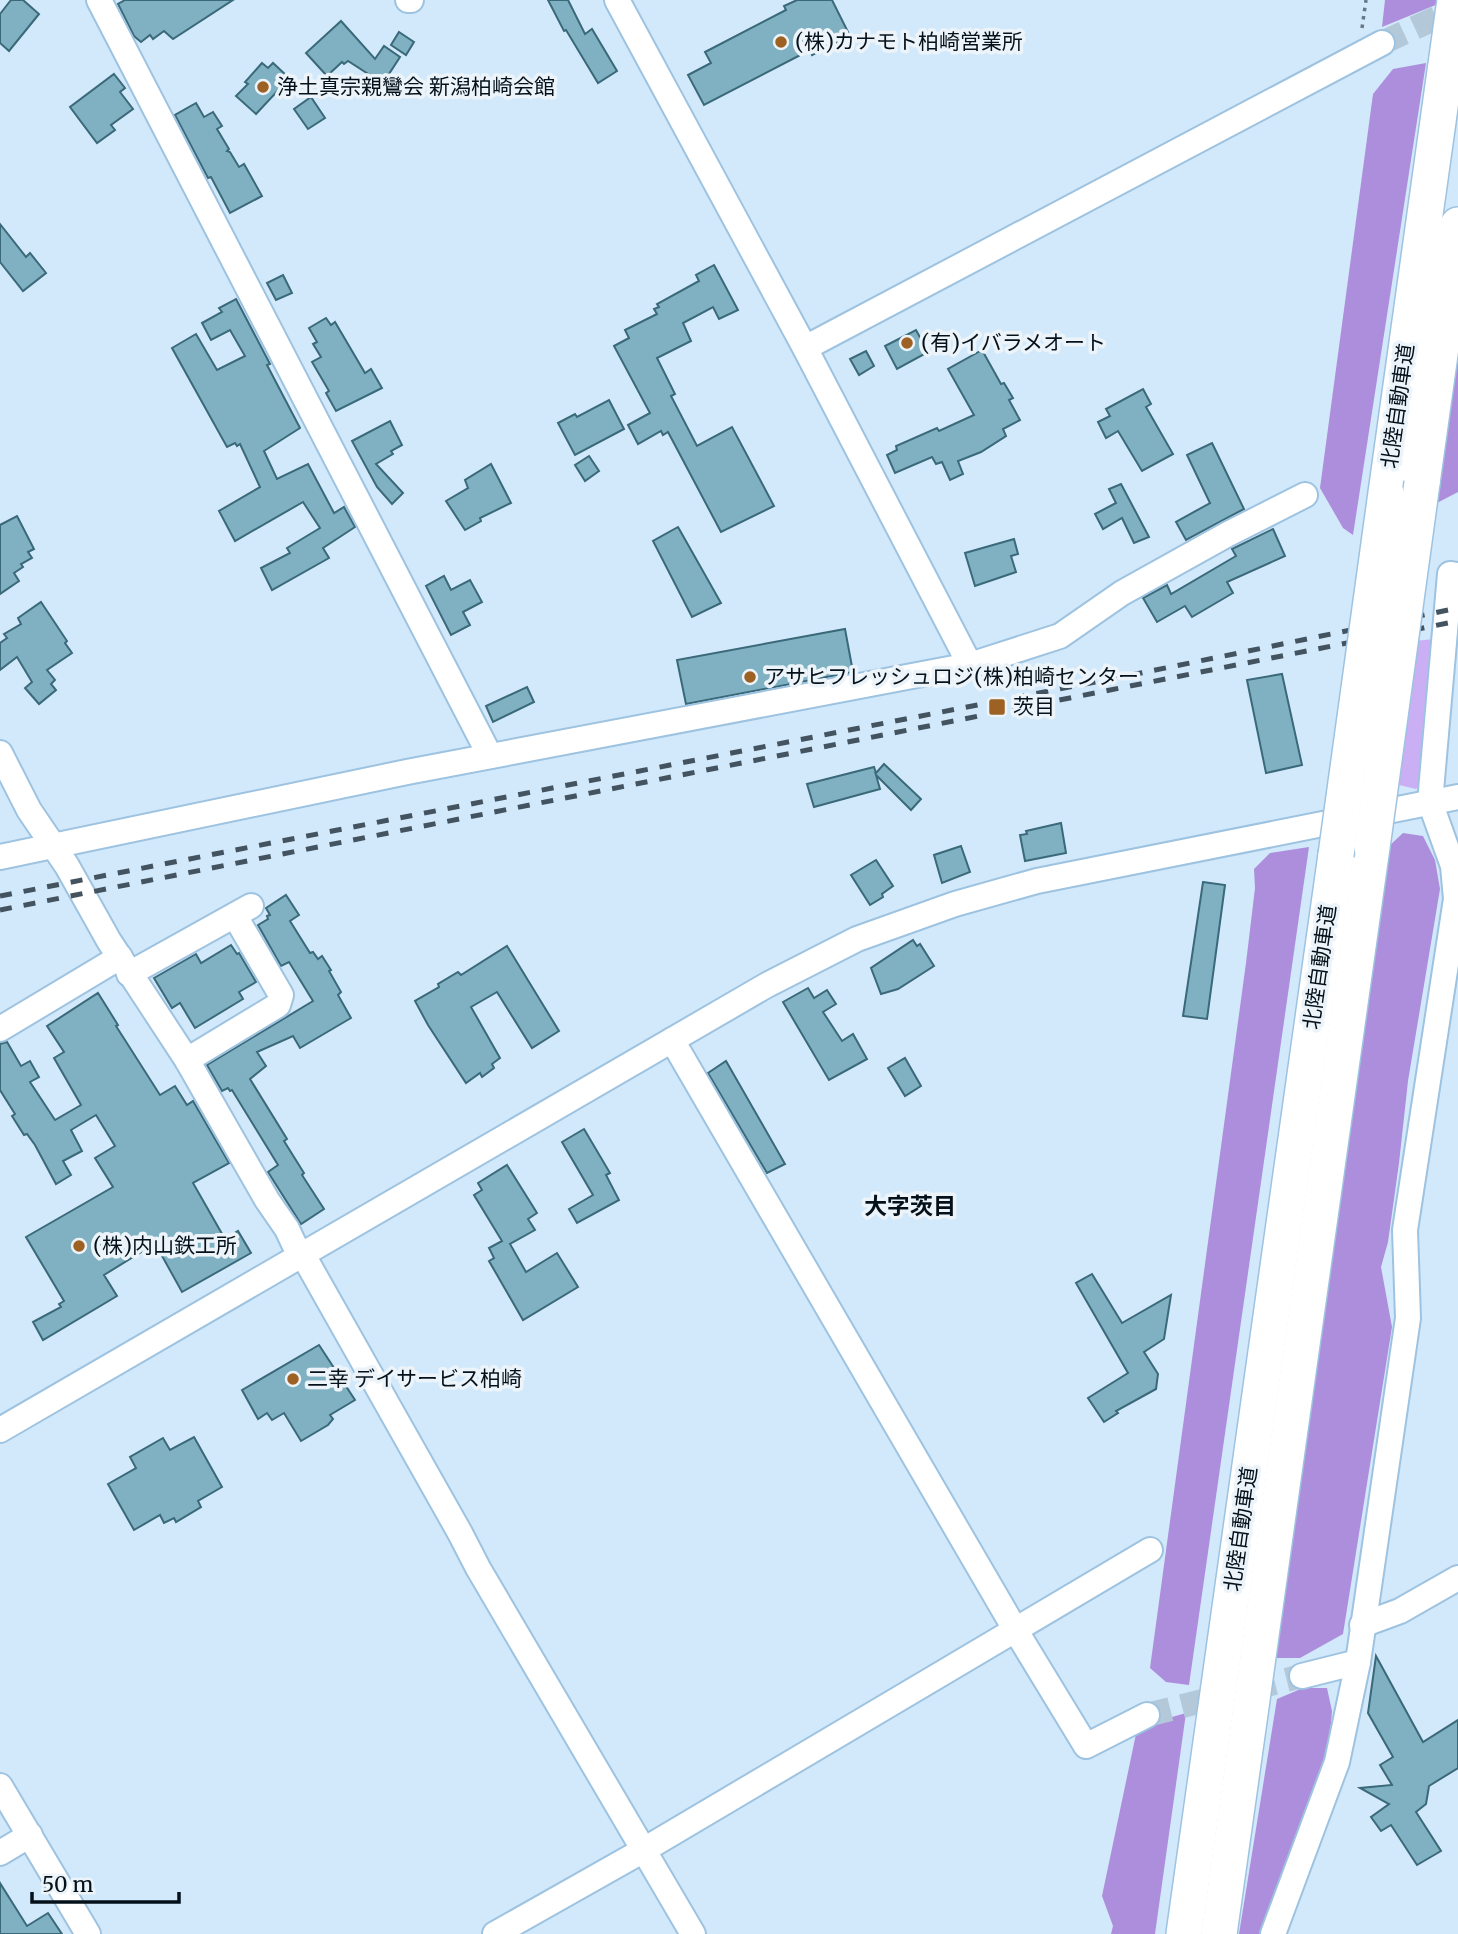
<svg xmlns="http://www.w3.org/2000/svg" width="1458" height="1934" viewBox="0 0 1458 1934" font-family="Merriweather,'Noto Sans JP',serif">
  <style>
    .green { fill: #caaff4 }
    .forest { fill: #ad8edc }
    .building { fill: #80b1c2; stroke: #3a6979; stroke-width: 2 }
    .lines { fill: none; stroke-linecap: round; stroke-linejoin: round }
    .minor-tunnel { stroke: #b3c9d9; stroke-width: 24; stroke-dasharray: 24 12; stroke-linecap: butt }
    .minor-casing { stroke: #9ec3e0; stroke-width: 28 }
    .highway-casing { stroke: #9ec3e0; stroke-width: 38 }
    .path { stroke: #677987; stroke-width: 3.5; stroke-dasharray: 3.5 5; stroke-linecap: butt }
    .minor { stroke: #fff; stroke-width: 24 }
    .highway { stroke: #fff; stroke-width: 35 }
    .rail { stroke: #43535f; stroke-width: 5; stroke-dasharray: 12 12; stroke-linecap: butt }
    .highway-bridge-casing { stroke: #9ec3e0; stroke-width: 38; stroke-linecap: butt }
    .highway-bridge { stroke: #fff; stroke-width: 35 }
    .poi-dot { fill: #9d6124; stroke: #ecf4fa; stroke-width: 2.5 }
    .labels { text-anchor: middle; stroke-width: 7; stroke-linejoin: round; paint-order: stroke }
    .poi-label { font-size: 21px; fill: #04111b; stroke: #ecf4fa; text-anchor: start }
    .street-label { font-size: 21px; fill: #04111b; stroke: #ecf4fa }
    .neighbourhood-label { font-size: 23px; font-weight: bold; fill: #04111b; stroke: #ecf4fa }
  </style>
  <rect width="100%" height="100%" fill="#d2e9fb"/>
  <path class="green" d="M1443,638L1425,779L1416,789L1399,785L1415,641Z"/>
  <g class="forest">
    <path d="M1385,0H1439L1438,4L1382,27Z"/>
    <path d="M1426,63L1353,535L1343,528L1320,488L1373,94L1393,69Z"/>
    <path d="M1458,349V492L1435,504Z"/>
    <path d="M1403,833L1423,836L1435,860L1440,889L1408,1081L1399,1163L1388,1242L1381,1267L1392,1327L1343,1634L1300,1658H1275L1388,847Z"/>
    <path d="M1309,847L1189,1685L1166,1682L1150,1668L1246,963L1255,888L1254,869L1270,853Z"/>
    <path d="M1303,1688H1327L1332,1711L1328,1760L1261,1934H1239L1277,1699Z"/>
    <path d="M1186,1713L1155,1934H1111L1113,1926L1102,1896L1136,1734L1151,1723Z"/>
  </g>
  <g class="building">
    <path d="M11,0H23L39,14L9,51L0,43V14Z"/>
    <path d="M125,0H233L173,39L164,31L153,39L150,35L141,42L134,36L118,4Z"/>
    <path d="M548,0H568L585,34L592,29L617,71L598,83L566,30L564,31Z"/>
    <path d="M797,0H832L850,36L812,55L810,50L704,105L688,75L711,63L705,52L786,10L784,6Z"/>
    <path d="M341,21L375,59L384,46L400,57L389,74L404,90L401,95L348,61L344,64L342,62L327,76L306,53Z"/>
    <path d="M399,32L414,42L406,55L391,45Z"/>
    <path d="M262,63L268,68L273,63L287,76L282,81L285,83L256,114L236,96L248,84L245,82Z"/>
    <path d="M114,74L125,88L120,92L133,109L111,125L115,130L97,143L70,107Z"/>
    <path d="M311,97L325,118L308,129L294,109Z"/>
    <path d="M196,103L204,117L213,112L222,126L217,129L229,149L227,151L230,152L239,167L244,164L262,196L230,213L211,177L208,178L175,115Z"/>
    <path d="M0,224L26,257L30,253L46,273L23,291L0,262Z"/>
    <path d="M714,265L738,310L719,319L713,307L683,323L691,341L657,358L675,394L671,396L697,446L732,427L774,506L721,532L668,432L663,435L661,431L638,444L628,425L650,413L614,346L629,338L625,330L657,314L654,309L659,307L657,304L699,281L696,275Z"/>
    <path d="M283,275L292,293L276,300L267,283Z"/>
    <path d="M236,299L270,364L267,365L300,428L264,451L277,479L308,464L334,513L344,507L355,527L323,548L329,558L272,590L261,568L290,553L287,548L320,528L303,502L235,541L219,511L260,487L240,444L237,446L235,443L227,447L172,348L196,334L217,370L245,356L230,330L211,340L202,323L222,312L219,308Z"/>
    <path d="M326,318L331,325L335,322L365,373L371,369L382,388L336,411L326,393L329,391L312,362L321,357L313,344L317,342L309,328Z"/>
    <path d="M916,330L928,352L897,369L885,346Z"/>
    <path d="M982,350L1001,384L1004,383L1013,398L1009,400L1020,420L1003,429L1006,436L981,452L958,461L963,474L950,480L942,462L936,464L932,457L895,473L887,455L897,450L896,446L937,428L939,431L974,415L948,369Z"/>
    <path d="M866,351L874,366L859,375L850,359Z"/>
    <path d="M1143,389L1151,404L1146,407L1173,454L1142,471L1118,431L1106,438L1098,422L1110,416L1106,409Z"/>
    <path d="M609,400L624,429L575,455L558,423L575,414L577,417Z"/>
    <path d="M390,421L402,445L391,451L393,454L376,464L403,493L392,504L377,487L352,441Z"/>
    <path d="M1212,443L1244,509L1186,540L1176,522L1210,503L1187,455Z"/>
    <path d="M589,456L599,471L585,481L575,465Z"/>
    <path d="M491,464L511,503L480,518L481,521L465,530L446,501L468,488L465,480Z"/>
    <path d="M1121,484L1149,537L1134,543L1122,518L1103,529L1095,514L1116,503L1109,489Z"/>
    <path d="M17,516L34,549L28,552L32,558L21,564L23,567L14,573L19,581L0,594V525Z"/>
    <path d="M678,527L721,603L692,617L653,541Z"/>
    <path d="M1273,529L1285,556L1227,582L1233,593L1192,617L1185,606L1157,622L1143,598L1167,585L1171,594L1236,556L1232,549Z"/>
    <path d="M1014,539L1018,554L1011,556L1016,572L975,586L965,553Z"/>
    <path d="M444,576L451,590L470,580L482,602L463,612L470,625L451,635L426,586Z"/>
    <path d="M41,602L67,641L65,643L72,653L47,670L55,680L51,684L56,690L39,704L25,688L32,682L17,657L0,670V643L7,638L4,634L21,624L18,618Z"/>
    <path d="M845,629L853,672L686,704L677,660Z"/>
    <path d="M1282,674L1302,765L1266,773L1247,680Z"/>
    <path d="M527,687L534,702L493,722L486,706Z"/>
    <path d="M884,764L921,799L911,810L876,775L880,789L814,807L807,784L874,767L876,773Z"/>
    <path d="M1061,823L1066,853L1025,861L1020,835L1027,834L1026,831Z"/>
    <path d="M961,846L970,872L942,883L934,855Z"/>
    <path d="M876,860L893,886L882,894L883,897L870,905L851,875Z"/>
    <path d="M1203,882L1225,885L1207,1019L1183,1016Z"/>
    <path d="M286,895L299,915L290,921L310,953L313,952L318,959L322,956L331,970L329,971L341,992L338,995L351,1018L300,1048L293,1036L257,1052L266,1066L250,1079L287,1139L284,1141L304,1173L302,1175L324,1209L301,1224L268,1172L278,1165L232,1090L230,1091L228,1088L222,1091L207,1065L313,1001L289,962L281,966L258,925L268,919L267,916L270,915L266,908Z"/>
    <path d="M913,940L917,946L920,944L934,966L898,989L881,994L871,968Z"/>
    <path d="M231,945L237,954L239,953L256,982L239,992L243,999L195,1028L180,1003L172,1008L154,978L196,954L201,963Z"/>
    <path d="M507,946L559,1031L532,1048L497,992L471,1007L500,1058L492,1064L494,1068L482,1077L480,1073L466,1083L428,1025L415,1001L439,987L438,984L458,972L461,975Z"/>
    <path d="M808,988L814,998L827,990L836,1004L823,1012L842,1041L853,1034L867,1059L829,1080L783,1002Z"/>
    <path d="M98,993L118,1025L116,1026L160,1095L175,1086L187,1105L193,1101L229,1163L193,1183L225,1239L238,1231L251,1253L182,1292L161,1254L157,1256L151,1246L104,1275L117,1296L43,1340L33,1322L61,1307L59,1304L64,1301L26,1237L113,1187L95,1158L115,1146L96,1115L71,1130L82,1151L63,1161L71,1175L56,1184L35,1145L27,1134L24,1135L12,1116L15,1114L0,1090V1044L7,1042L21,1066L30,1061L39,1077L30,1082L55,1120L81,1105L54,1058L64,1052L47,1026Z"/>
    <path d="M905,1058L921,1086L905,1096L888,1068Z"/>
    <path d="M726,1061L785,1164L767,1173L708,1073Z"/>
    <path d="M584,1129L610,1173L606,1175L619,1200L577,1223L569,1209L593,1195L562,1142Z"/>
    <path d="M507,1165L537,1213L528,1219L535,1230L510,1244L526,1272L557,1253L578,1287L523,1320L489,1261L494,1258L489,1248L502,1241L474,1195L482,1190L478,1183Z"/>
    <path d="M1092,1274L1122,1323L1171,1295L1164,1339L1144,1352L1158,1374L1156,1389L1116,1411L1118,1413L1104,1422L1088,1398L1128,1373L1076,1283Z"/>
    <path d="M319,1345L355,1400L330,1415L333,1419L328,1425L301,1441L284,1413L272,1420L267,1413L258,1419L242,1390Z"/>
    <path d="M194,1437L222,1487L198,1501L201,1507L176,1522L174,1518L164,1523L160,1515L134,1530L108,1484L136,1468L130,1457L163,1438L170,1450Z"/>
    <path d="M1376,1656L1423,1742L1458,1720V1768L1429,1786L1426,1804L1416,1812L1441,1851L1417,1865L1391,1825L1381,1831L1371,1817L1389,1804L1360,1788L1392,1785L1380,1765L1393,1757L1368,1713Z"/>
    <path d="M0,1883L27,1926L48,1913L62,1934H0Z"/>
  </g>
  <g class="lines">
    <g class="minor-tunnel">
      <path d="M1382,43L1458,8"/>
      <path d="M1147,1715L1302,1676"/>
    </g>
    <defs>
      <g id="minor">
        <path d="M99,0L490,756"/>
        <path d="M408,0H411"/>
        <path d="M617,0L805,348L970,665"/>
        <path d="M805,348L1382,43"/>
        <path d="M0,753L29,810L67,866L109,941L187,1060L267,1200L287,1229L294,1244L303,1255L460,1533L478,1568L693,1934"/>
        <path d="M0,857L407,772L970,665L1060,636L1122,593L1228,534L1305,495"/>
        <path d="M129,974L251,906"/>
        <path d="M0,1029L120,957"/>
        <path d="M672,1040L1016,1631L1086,1746L1147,1715"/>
        <path d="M187,1060L278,1005L281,995L235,916"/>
        <path d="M0,1430L767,985L857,939L955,904L1037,881L1458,797"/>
        <path d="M1362,1625L1400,1611L1458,1578"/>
        <path d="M1302,1676L1358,1662"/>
        <path d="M0,1786L88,1934"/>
        <path d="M0,1853L30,1835"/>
        <path d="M495,1934L642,1851L1150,1550"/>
        <path d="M1273,1934L1337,1762L1358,1662L1408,1318L1405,1230L1456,899L1453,866L1430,802L1450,574L1458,575"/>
      </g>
      <g id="highway">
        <path d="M1422,483L1458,225"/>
        <path d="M1386,493L1455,0"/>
        <path d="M1184,1934L1336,855"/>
        <path d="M1219,1934L1372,847"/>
      </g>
    </defs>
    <use href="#minor" class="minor-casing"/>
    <use href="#highway" class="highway-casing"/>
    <path class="path" d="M1362,28L1366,0"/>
    <use href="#minor" class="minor"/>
    <use href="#highway" class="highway"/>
    <g class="rail">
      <path d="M0,896L1141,673L1458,608"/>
      <path d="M0,910L1458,621"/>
    </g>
    <defs>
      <g id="highway-bridge">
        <path d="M1372,847L1422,483"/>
        <path d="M1336,855L1386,493"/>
      </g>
    </defs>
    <use href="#highway-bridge" class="highway-bridge-casing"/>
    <use href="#highway-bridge" class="highway-bridge"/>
  </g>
  <g class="poi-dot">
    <circle cx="781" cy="42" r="7"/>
    <circle cx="263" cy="87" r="7"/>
    <circle cx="907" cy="343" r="7"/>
    <circle cx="750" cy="677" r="7"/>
    <rect x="988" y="698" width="18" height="18" rx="3.5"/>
    <circle cx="79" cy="1246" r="7"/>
    <circle cx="293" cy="1379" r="7"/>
  </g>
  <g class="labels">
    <g class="poi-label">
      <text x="795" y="49">(株)カナモト柏崎営業所</text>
      <text x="277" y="94">浄土真宗親鸞会 新潟柏崎会館</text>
      <text x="921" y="350">(有)イバラメオート</text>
      <text x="764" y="684">アサヒフレッシュロジ(株)柏崎センター</text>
      <text x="1013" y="714">茨目</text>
      <text x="93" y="1253">(株)内山鉄工所</text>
      <text x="307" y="1386">二幸 デイサービス柏崎</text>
    </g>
    <g class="street-label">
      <text transform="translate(1398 406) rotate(-82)" y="7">北陸自動車道</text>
      <text transform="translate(1320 967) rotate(-82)" y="7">北陸自動車道</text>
      <text transform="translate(1241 1529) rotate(-82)" y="7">北陸自動車道</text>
    </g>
    <g class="neighbourhood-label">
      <text x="910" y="1214">大字茨目</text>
    </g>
  </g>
  <path d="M32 1892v10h147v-10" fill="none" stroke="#04111b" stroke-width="3.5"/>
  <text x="42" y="1892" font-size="21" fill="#04111b" stroke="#ecf4fa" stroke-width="5" paint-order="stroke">50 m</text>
</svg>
